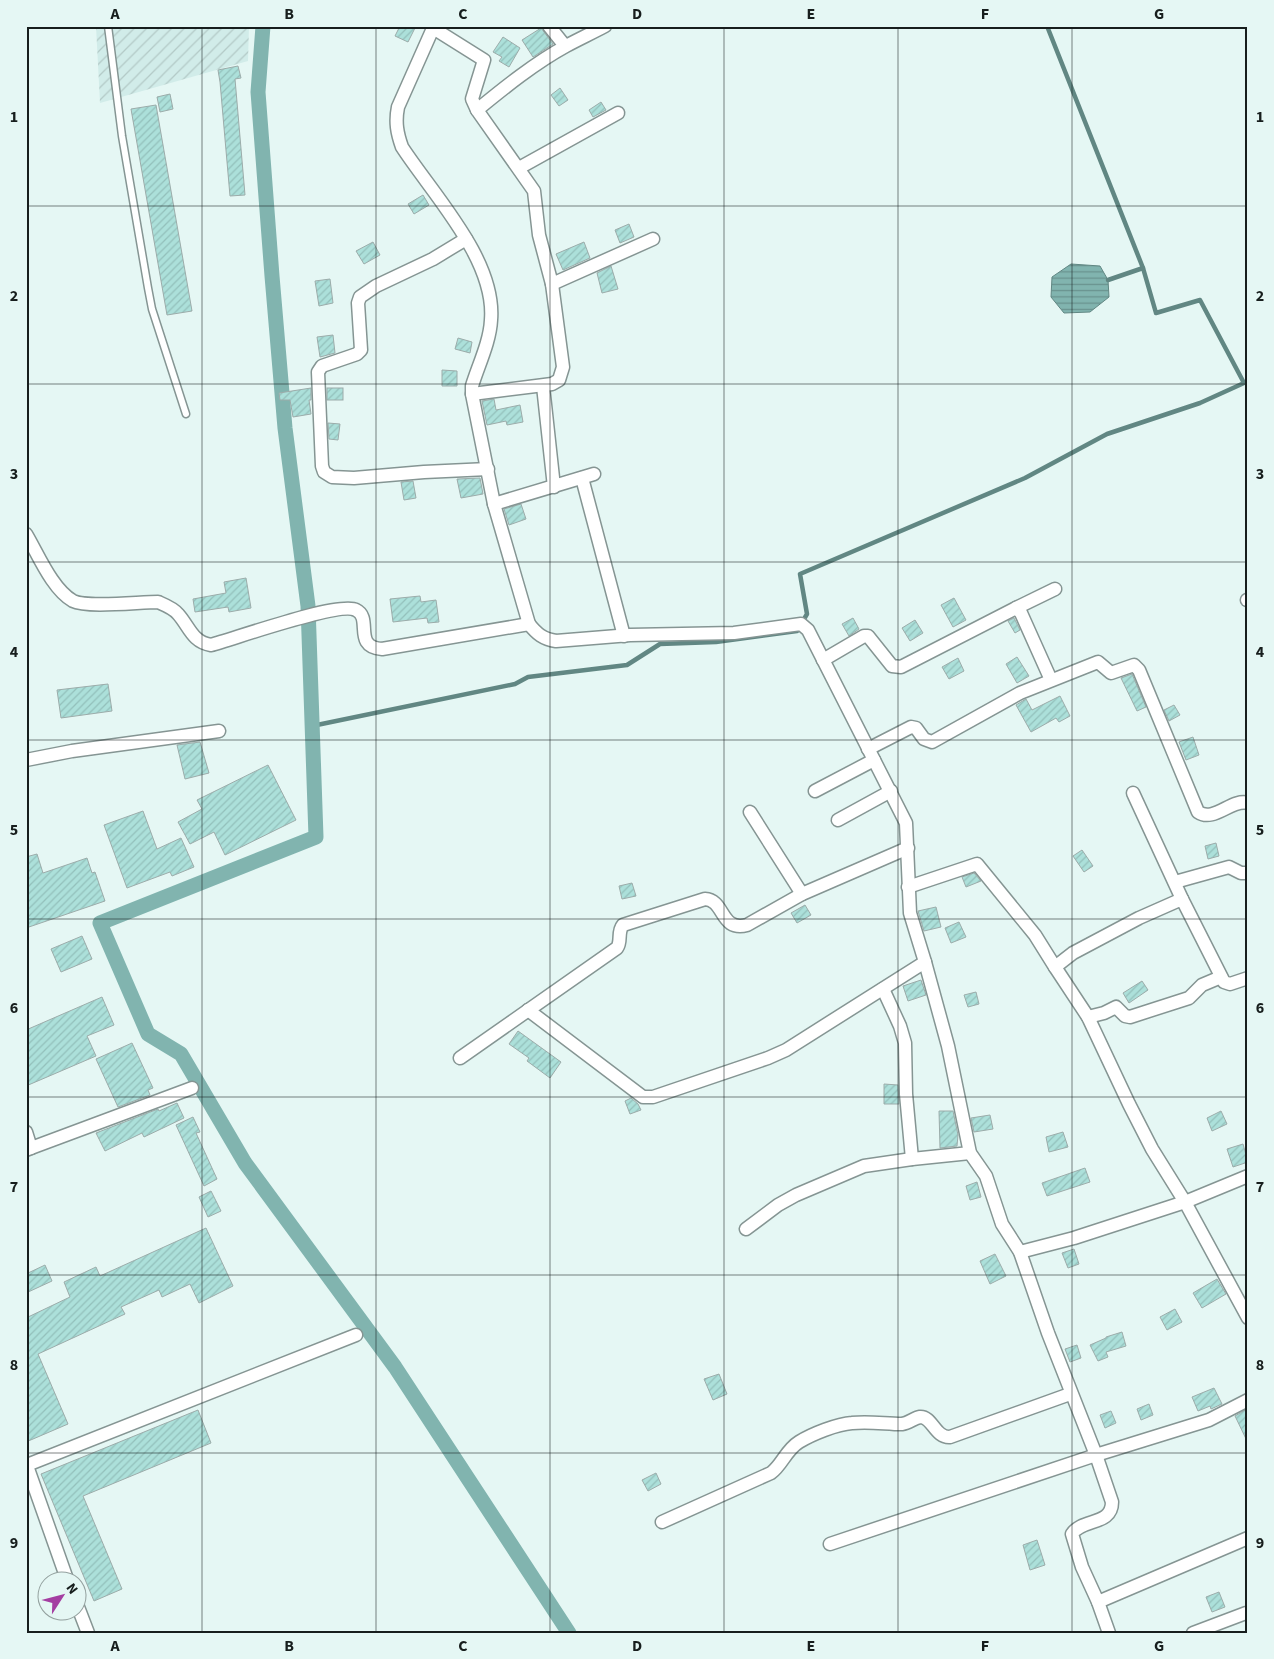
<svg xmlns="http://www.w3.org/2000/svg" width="1274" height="1659" viewBox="0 0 1274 1659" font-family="'Source Sans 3',sans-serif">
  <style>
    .industrial { fill: url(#industrial-furrows) }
    .water { fill: url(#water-rules); stroke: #618783 }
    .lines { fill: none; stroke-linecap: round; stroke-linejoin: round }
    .stream { stroke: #618783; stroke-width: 4.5 }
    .canal { stroke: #81b4af; stroke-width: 15 }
    .building { fill: url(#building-hatch); stroke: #9cacaa }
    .lane-casing { stroke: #859593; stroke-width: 9 }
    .street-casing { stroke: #859593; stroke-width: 15 }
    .lane { stroke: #fff; stroke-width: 6 }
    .street { stroke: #fff; stroke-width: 12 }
    .grid { fill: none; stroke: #171e1d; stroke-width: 1; stroke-opacity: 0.55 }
    .neatline { fill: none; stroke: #171e1d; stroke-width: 2 }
    .grid-label { font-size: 16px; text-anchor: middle; font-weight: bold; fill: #171e1d }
  </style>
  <defs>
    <pattern id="industrial-furrows" width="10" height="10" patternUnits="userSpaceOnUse" patternTransform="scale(1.25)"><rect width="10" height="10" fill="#d1ece9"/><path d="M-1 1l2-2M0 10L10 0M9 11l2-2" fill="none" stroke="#b3cac7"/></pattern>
    <pattern id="water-rules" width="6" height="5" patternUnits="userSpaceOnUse" patternTransform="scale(1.25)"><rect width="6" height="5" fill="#81b4af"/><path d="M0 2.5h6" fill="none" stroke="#69928e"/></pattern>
    <pattern id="building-hatch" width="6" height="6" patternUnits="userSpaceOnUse" patternTransform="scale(1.25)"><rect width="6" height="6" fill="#ace0da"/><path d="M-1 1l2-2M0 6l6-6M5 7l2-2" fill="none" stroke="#93c0bb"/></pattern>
  </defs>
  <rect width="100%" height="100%" fill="#e5f7f4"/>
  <path class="industrial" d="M96,26H249L248,61L100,103Z"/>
  <path class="water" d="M1071,264L1100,266L1108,280L1109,297L1090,312L1064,313L1051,297L1052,277Z"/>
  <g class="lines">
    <g class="stream">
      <path d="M1108,280L1143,268"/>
      <path d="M312,726L515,684L528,677L627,665L660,644L716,642L797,631L807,614L800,574L1025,478L1107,434L1200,403L1244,383L1200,300L1156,313L1143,268L1047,26"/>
    </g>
    <path class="canal" d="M263,26L258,92L272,276L285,428L308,606L316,837L100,923L148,1034L181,1054L245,1163L395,1367L569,1633"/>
  </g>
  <g class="building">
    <path d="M400,26H416L408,42L395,36Z"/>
    <path d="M541,28L553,44L533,57L522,40Z"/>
    <path d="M503,37L520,48L509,67L499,61L502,57L493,52Z"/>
    <path d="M238,66L241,78L235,79L245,195L230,196L220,82L218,70Z"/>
    <path d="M560,88L568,100L559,106L551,95Z"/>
    <path d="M170,94L173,109L160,112L157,97Z"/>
    <path d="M601,102L606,110L593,117L589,110Z"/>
    <path d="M156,105L192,311L167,315L131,109Z"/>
    <path d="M423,195L429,205L414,214L408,204Z"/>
    <path d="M629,224L634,237L620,243L615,230Z"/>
    <path d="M373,242L380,255L364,264L356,251Z"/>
    <path d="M584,242L590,258L563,270L556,254Z"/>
    <path d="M611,266L618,289L602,293L597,273Z"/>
    <path d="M330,279L333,303L319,306L315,281Z"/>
    <path d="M333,335L335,353L320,357L317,337Z"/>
    <path d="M458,338L472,342L470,353L455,349Z"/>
    <path d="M442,370L457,371V386H442Z"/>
    <path d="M311,388V400H309L311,414L293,417L290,400H280L279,393Z"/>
    <rect x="327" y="388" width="16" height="12"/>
    <path d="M494,399L496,410L520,405L523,422L507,425L506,421L487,425L482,401Z"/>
    <path d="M328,423L340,424L338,440L329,439Z"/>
    <path d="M480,478L483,494L461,498L457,479Z"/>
    <path d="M413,481L416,498L404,500L401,482Z"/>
    <path d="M521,504L526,519L509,525L504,509Z"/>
    <path d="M246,578L251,608L229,612L228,607L195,612L193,599L226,593L224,582Z"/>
    <path d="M420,596L421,602L436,600L439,622L428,623L427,618L393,622L390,599Z"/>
    <path d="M954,598L966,620L953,627L941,605Z"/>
    <path d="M853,618L859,629L849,636L842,624Z"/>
    <path d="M1014,618L1020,630L1015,633L1008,621Z"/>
    <path d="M915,620L923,633L910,641L902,628Z"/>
    <path d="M1017,657L1029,676L1017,683L1006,664Z"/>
    <path d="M958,658L964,671L949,679L942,667Z"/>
    <path d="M1132,674L1146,707L1137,711L1121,678Z"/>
    <path d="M108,684L112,711L61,718L57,690Z"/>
    <path d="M1060,696L1070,716L1059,722L1056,718L1031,732L1016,705L1026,699L1032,710Z"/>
    <path d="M1174,705L1180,715L1169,721L1164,710Z"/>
    <path d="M1193,737L1199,755L1186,760L1179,742Z"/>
    <path d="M200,742L209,773L185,779L177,745Z"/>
    <path d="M268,765L296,820L225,855L214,832L190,844L178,822L202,809L197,800Z"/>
    <path d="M143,811L157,849L181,838L194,867L172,876L170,872L127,888L104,825Z"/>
    <path d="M1216,843L1219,856L1208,859L1205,846Z"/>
    <path d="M1082,850L1093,866L1084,872L1073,856Z"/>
    <path d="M37,854L43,873L87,858L92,873L95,872L105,901L26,928V857Z"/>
    <path d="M974,873L981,881L966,887L962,877Z"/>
    <path d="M632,883L636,896L622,899L619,886Z"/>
    <path d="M805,905L811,915L797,923L791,913Z"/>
    <path d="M936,907L941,927L924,931L918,911Z"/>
    <path d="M959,922L966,937L951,943L945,928Z"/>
    <path d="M82,936L92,959L61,972L51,949Z"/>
    <path d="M921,980L926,995L908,1001L903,986Z"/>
    <path d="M1142,981L1148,990L1129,1003L1123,993Z"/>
    <path d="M976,992L979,1004L968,1007L964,995Z"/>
    <path d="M102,997L114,1025L87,1036L96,1056L26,1086V1030Z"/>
    <path d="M518,1031L561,1062L550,1078L527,1061L529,1058L509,1044Z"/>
    <path d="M132,1043L153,1088L148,1090L150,1095L118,1107L96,1059Z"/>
    <path d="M884,1084L898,1085L899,1104H884Z"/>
    <path d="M631,1098L638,1104L641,1110L630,1114L625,1101Z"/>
    <path d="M177,1103L184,1118L144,1137L142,1133L105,1151L96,1133L158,1109L159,1111Z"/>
    <path d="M939,1111H953L958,1135L957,1146L940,1148Z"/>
    <path d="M1221,1111L1227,1124L1212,1131L1207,1118Z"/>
    <path d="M990,1115L993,1129L974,1132L971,1118Z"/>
    <path d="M193,1117L200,1132L196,1133L217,1179L204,1186L176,1125Z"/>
    <path d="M1063,1132L1068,1147L1049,1152L1046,1137Z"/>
    <path d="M1243,1144L1248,1162L1233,1167L1227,1149Z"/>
    <path d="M1085,1168L1090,1182L1047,1196L1042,1183Z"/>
    <path d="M977,1182L981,1197L970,1200L966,1186Z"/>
    <path d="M211,1191L221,1211L208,1217L199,1197Z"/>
    <path d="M206,1228L233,1286L199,1303L190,1284L162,1297L159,1290L121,1307L125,1314L38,1354L68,1424L26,1442V1318L70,1297L64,1282L96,1267L100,1276Z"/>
    <path d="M1074,1249L1079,1264L1068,1268L1062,1253Z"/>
    <path d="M995,1254L1006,1276L990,1284L980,1261Z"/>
    <path d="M45,1265L52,1281L26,1293V1274Z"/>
    <path d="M1217,1279L1226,1294L1202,1308L1193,1293Z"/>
    <path d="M1175,1309L1182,1322L1167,1330L1160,1317Z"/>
    <path d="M1122,1332L1126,1346L1106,1352L1108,1357L1098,1361L1090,1345L1106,1338V1337Z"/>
    <path d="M1077,1345L1081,1358L1070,1362L1065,1349Z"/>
    <path d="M719,1374L727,1394L713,1400L704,1379Z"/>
    <path d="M1214,1388L1222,1404L1211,1409L1210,1406L1198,1411L1192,1397Z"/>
    <path d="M1149,1404L1153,1415L1141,1420L1137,1409Z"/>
    <path d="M1247,1409L1248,1410V1443L1235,1416Z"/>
    <path d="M198,1410L211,1443L83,1496L122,1589L94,1601L41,1474Z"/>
    <path d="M1111,1411L1116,1423L1105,1428L1100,1415Z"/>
    <path d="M656,1473L661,1484L648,1491L642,1480Z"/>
    <path d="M1037,1540L1045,1565L1030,1570L1023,1545Z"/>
    <path d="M1219,1592L1225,1607L1212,1612L1206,1597Z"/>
  </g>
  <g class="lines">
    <defs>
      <path id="lane" d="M108,26L122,136L148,288L152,309L186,414"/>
      <g id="street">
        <path d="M434,26L398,107C395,122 397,133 402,147C434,196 496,260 491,320C490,342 478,366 472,386V394"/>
        <path d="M549,26L565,46"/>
        <path d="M433,28L484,60L472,99L477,110"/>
        <path d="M519,168L618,113"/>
        <path d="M466,239L433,259L376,286L360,297L358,303L361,350L357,354L322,366L318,372L322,466L324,472L332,477L354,478L424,472L488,469"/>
        <path d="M552,284L653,239"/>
        <path d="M543,386L554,487"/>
        <path d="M582,478L624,636"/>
        <path d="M494,504L594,474"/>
        <path d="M26,534C38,554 52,589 73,601C87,608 139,602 158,602C165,605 173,608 178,614C189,626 192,642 211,645C234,639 339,601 356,610C373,618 352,647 382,649L529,624C537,634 543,639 556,641L630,635L734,633L801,624L808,630L906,823L910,913L925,962L948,1046L970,1153L986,1176L1002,1224L1020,1252L1048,1333L1096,1455L1112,1502C1112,1526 1082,1518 1072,1534L1082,1567L1098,1602L1109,1633"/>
        <path d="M1247,600H1248"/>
        <path d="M1016,608L1055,589"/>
        <path d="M529,624L494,504L472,394L552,384L559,380L563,367L552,284L539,235L534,191L477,110C505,87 535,63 566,46C579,39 592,33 605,26"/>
        <path d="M823,660L864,636H868L892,666L901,667L1016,608L1021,613L1051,680"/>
        <path d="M868,749L911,727L916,728L924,739L932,742L1020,693L1098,662L1111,673L1134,665L1139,670L1198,812C1214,823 1232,798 1248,803"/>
        <path d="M26,760L72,751L219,731"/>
        <path d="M815,791L874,760"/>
        <path d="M1133,793L1182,899"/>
        <path d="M750,812L802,894"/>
        <path d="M838,820L891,791"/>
        <path d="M1175,882L1229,867L1241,873H1248"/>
        <path d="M908,887L977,864L1035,935L1055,967"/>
        <path d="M1248,978L1230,984L1224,982L1182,899L1139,918L1073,953L1055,967L1088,1017L1129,1104L1152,1149L1185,1202L1248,1318"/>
        <path d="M883,989L900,1026L905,1043L906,1094L912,1159"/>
        <path d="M528,1010L643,1097H653L768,1058L786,1050L925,962"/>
        <path d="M1088,1017L1104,1013L1116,1007L1125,1016L1130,1017L1189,998L1202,985L1221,977"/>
        <path d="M460,1058L617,948C622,941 617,932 623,925L705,899C725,900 720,932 747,925L802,894L908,848"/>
        <path d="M26,1132L31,1148L26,1150"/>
        <path d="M31,1148L192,1088"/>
        <path d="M746,1229L778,1205L796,1195L864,1166L912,1159L970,1153"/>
        <path d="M1020,1252L1074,1238L1185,1202L1248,1176"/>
        <path d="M26,1463L68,1582"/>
        <path d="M27,1465L356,1335"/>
        <path d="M662,1522L771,1473C782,1465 786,1450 799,1442C812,1434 837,1424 852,1423C869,1421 886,1424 902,1424C909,1423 914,1418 920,1417C932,1416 935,1438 950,1437L1070,1394"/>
        <path d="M830,1544L1096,1455L1209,1420L1248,1400"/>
        <path d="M1098,1602L1248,1538"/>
        <path d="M78,1607L88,1633"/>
        <path d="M1193,1633L1246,1613"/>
      </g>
    </defs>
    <use href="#lane" class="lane-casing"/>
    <use href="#street" class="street-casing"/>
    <use href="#lane" class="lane"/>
    <use href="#street" class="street"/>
  </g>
  <path class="grid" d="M202,26V1633M376,26V1633M550,26V1633M724,26V1633M898,26V1633M1072,26V1633M26,206H1248M26,384H1248M26,562H1248M26,740H1248M26,919H1248M26,1097H1248M26,1275H1248M26,1453H1248"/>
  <rect width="1274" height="1659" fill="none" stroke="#e5f7f4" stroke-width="55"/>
  <g transform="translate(62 1596) rotate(54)"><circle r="24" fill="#e5f7f4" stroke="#93a09e"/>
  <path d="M0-4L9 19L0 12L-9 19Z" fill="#a43ea2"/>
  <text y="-8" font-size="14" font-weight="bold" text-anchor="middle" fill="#171e1d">N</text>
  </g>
  <rect x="28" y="28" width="1218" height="1604" class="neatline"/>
  <g class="grid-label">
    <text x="115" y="19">A</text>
    <text x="289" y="19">B</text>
    <text x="463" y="19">C</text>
    <text x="637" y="19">D</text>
    <text x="811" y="19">E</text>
    <text x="985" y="19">F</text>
    <text x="1159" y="19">G</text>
    <text x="14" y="122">1</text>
    <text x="1260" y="122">1</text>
    <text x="14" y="301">2</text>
    <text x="1260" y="301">2</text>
    <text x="14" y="479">3</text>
    <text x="1260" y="479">3</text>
    <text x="14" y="657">4</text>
    <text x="1260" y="657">4</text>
    <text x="14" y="835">5</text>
    <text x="1260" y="835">5</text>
    <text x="14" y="1013">6</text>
    <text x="1260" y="1013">6</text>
    <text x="14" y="1192">7</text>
    <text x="1260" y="1192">7</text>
    <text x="14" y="1370">8</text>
    <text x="1260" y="1370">8</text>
    <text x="14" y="1548">9</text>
    <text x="1260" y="1548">9</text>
    <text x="115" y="1651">A</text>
    <text x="289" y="1651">B</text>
    <text x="463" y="1651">C</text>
    <text x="637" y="1651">D</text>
    <text x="811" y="1651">E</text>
    <text x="985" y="1651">F</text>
    <text x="1159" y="1651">G</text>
  </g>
</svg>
